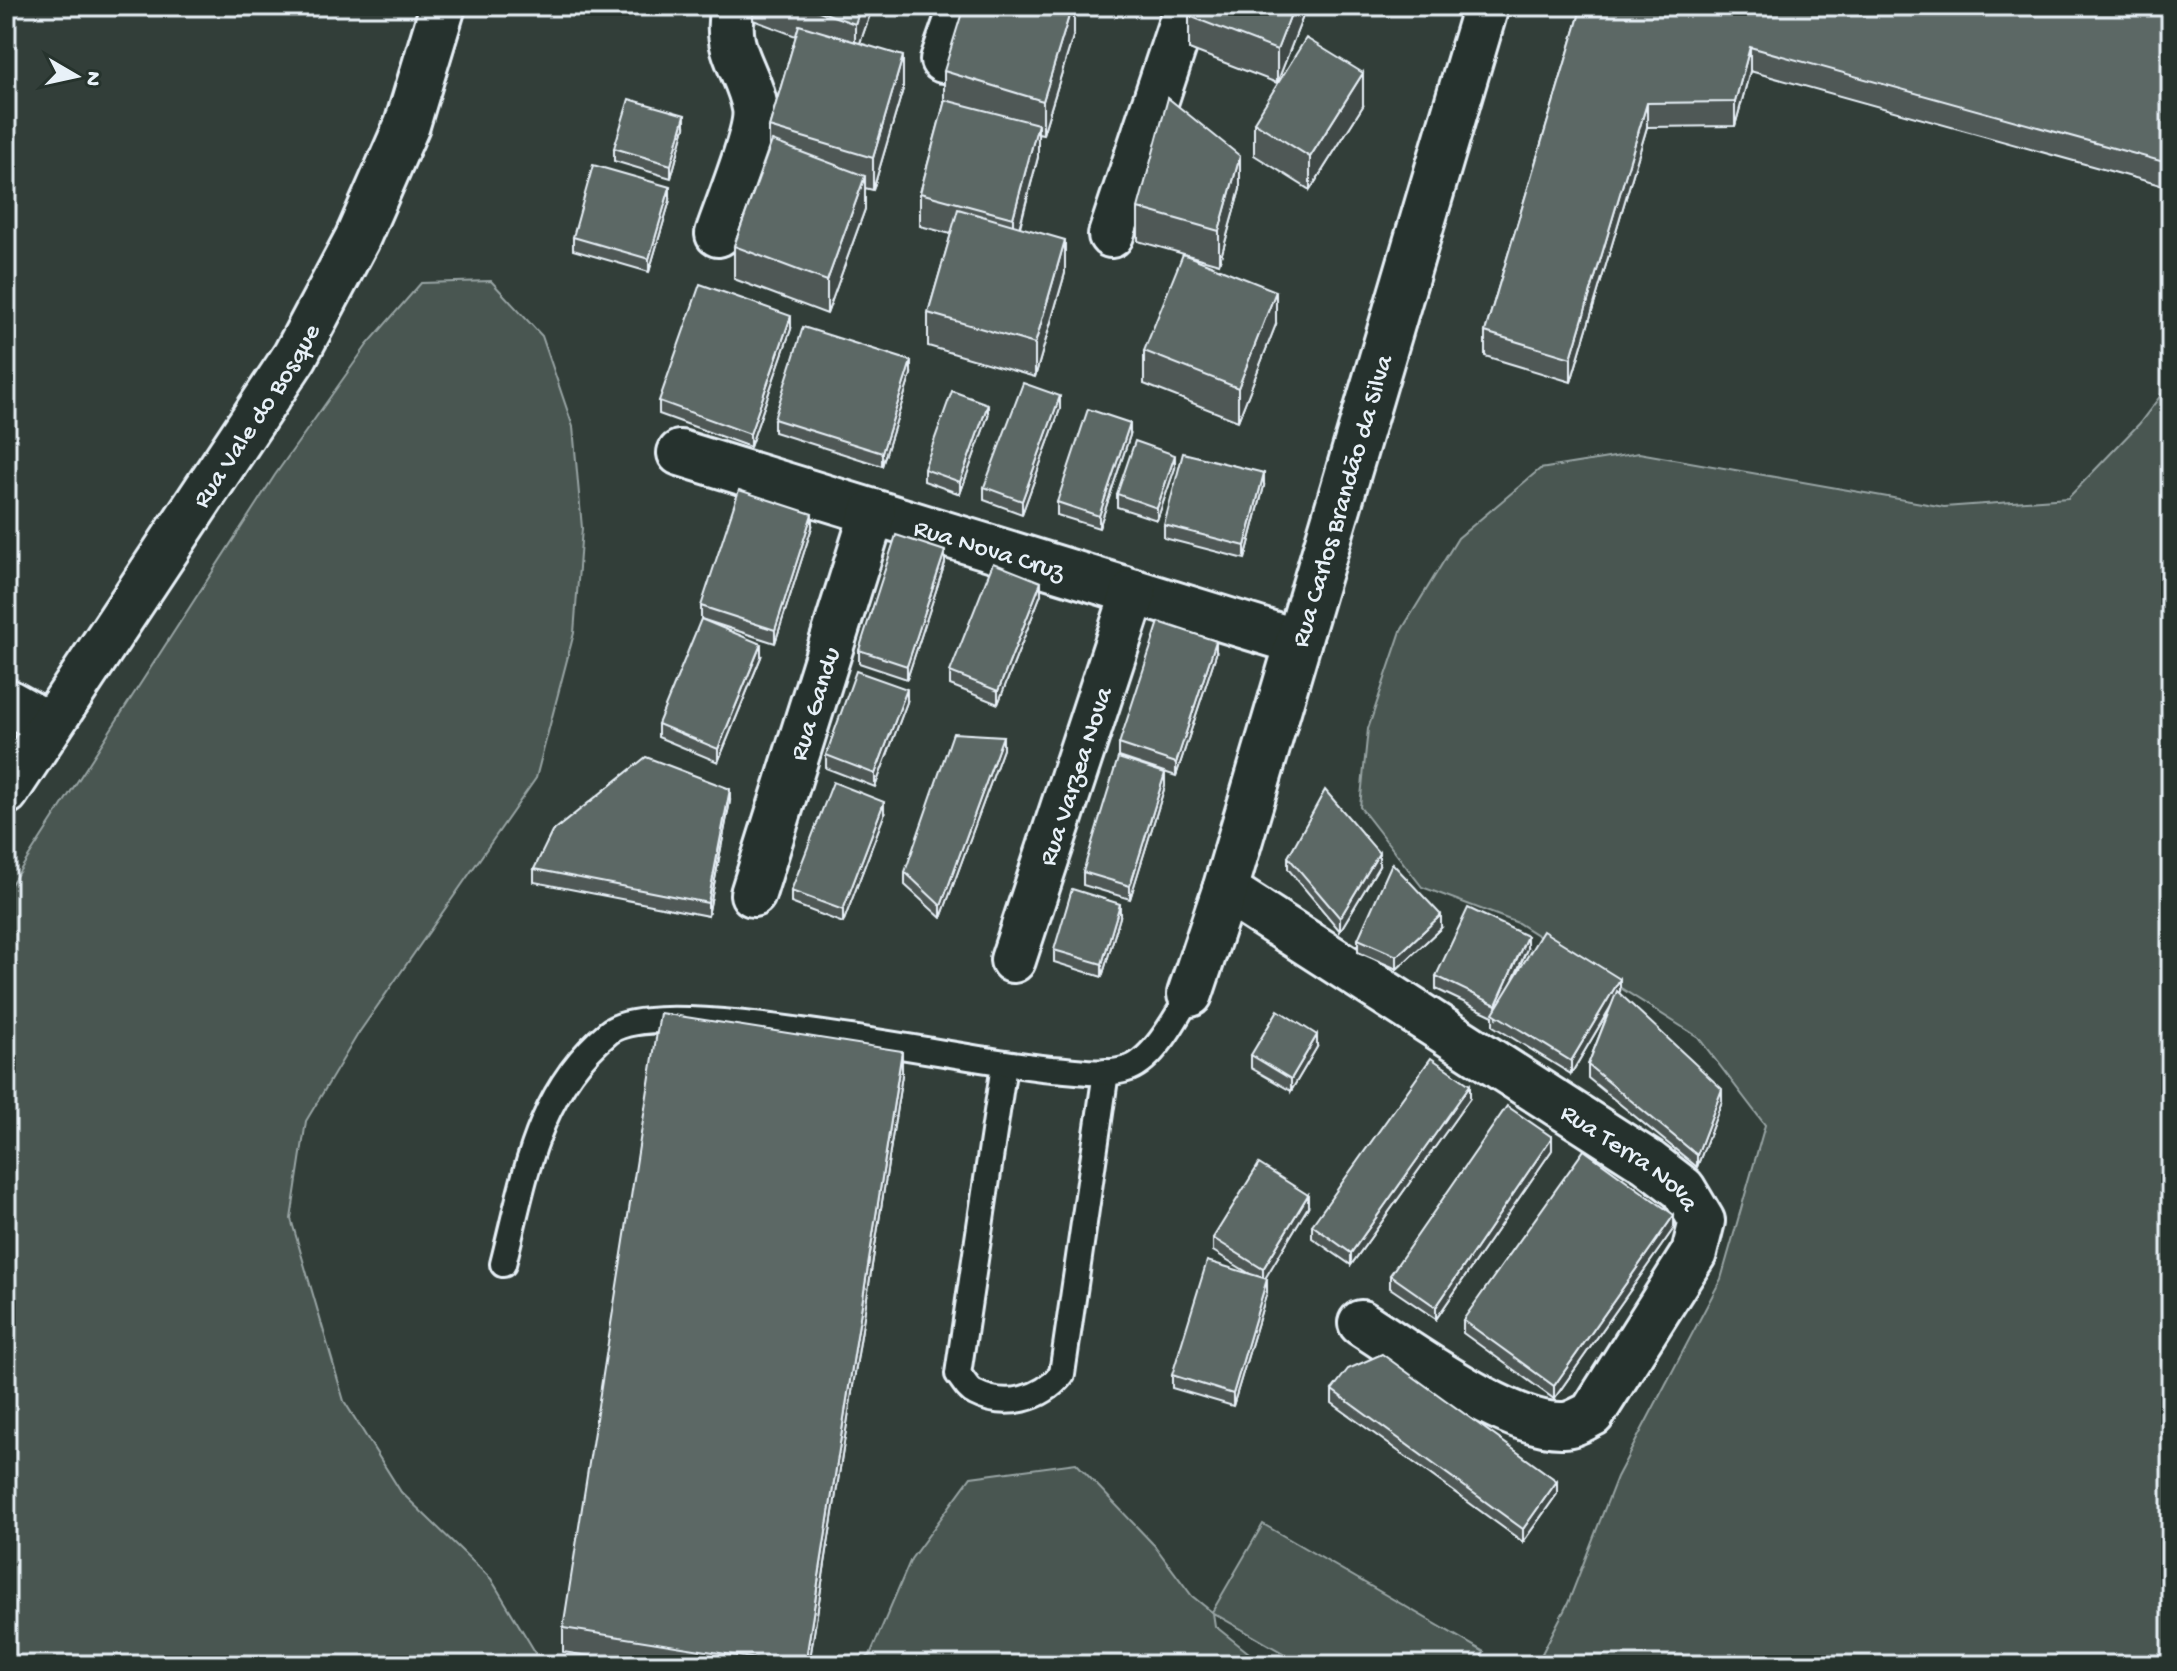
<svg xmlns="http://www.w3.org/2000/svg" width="2177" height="1671" viewBox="0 0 2177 1671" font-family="'Gochi Hand',sans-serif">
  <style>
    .green { fill: #495651; stroke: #98a4a4; stroke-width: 2 }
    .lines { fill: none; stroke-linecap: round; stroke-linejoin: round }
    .lane-casing { stroke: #e8f1f8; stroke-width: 30 }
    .street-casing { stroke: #e8f1f8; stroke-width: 50 }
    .lane { stroke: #26332d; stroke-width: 24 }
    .street { stroke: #26332d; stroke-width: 44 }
    .wall { fill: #4f5957; stroke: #e8f1f8; stroke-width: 2 }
    .shaded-wall { fill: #404947; stroke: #e8f1f8; stroke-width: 2 }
    .building { fill: #5c6865; stroke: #e8f1f8; stroke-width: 2 }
    .labels { text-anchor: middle; stroke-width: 6; stroke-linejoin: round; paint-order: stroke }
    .street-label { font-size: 26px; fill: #e8f1f8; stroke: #26332d }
  </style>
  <rect width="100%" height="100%" fill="#323e39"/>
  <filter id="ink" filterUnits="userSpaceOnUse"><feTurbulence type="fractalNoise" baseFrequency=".0125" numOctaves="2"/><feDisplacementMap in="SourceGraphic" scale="16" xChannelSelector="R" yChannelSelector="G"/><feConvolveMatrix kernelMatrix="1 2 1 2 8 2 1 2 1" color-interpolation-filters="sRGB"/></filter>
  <g filter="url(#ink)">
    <g class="green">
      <path d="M491,281L542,336L573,427L582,528L574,633L536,778L358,1034L306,1121L291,1219L344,1401L401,1492L491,1579L543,1665H6V892L275,475L367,345L421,283Z"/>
      <path d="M2171,382V1665H1536L1568,1603L1617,1477L1721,1279L1765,1125L1698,1037L1518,923L1422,887L1360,807L1368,729L1401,631L1458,538L1540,469L1639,453L1944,507L2068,498L2139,424Z"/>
      <path d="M1076,1463L1154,1545L1192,1596L1212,1612L1263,1524L1484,1652L1477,1665H1304L1213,1613L1215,1626L1264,1665H858L870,1655L911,1559L971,1477Z"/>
    </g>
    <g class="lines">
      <defs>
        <g id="lane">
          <path d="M1004,1065L958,1374C963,1380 968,1390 975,1393C1006,1409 1042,1399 1062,1374L1106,1072"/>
          <path d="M503,1264C525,1178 536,1092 609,1032C659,992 972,1063 1052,1069C1076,1070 1106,1077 1130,1068C1155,1058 1177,1016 1190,994"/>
        </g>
        <g id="street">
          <path d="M943,60L962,6"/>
          <path d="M718,234C726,209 759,131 755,108C748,68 723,52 733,6"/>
          <path d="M1111,235L1187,6"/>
          <path id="s1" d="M680,453L1298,642"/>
          <path d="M6,701L50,725"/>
          <path id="s2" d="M6,792L295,356L357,239L407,125L443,6"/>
          <path id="s3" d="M1225,890L1648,1162L1683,1189L1702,1221L1694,1253L1592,1414C1583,1418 1573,1425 1563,1425C1508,1427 1409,1353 1361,1323"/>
          <path id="s4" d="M753,894L873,512"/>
          <path id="s5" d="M1013,960L1134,592"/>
          <path id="s6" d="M1190,994L1225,890L1486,6"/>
        </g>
      </defs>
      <use href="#lane" class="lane-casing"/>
      <use href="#street" class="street-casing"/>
      <use href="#lane" class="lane"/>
      <use href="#street" class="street"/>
    </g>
    <g class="wall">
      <path d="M753,6H873L860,43L903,89L873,190L865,188V209L827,314L734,279V246L769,147V127L796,36L753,20Z"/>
      <path d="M1074,6V33L1043,134L1038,133V157L1020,227L1065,273L1035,377L928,346V313L951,234L920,226V193L944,104V71Z"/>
      <path d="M1193,6H1307L1277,83L1189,49V16Z"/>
      <path d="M1582,6H2171V188L1750,71L1735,126L1647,127L1571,382L1485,356V332Z"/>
      <path d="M1363,106L1310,190L1254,155V122Z"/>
      <path d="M685,127L671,178L614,161V148Z"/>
      <path d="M1240,189L1219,264L1138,241V208Z"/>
      <path d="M670,200L649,272L573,250V237Z"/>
      <path d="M1276,324L1238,421L1144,384V351Z"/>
      <path d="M791,329L750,447L659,414V401Z"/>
      <path d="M911,374L882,466L774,432V419Z"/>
      <path d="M1060,409L1022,514L984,500V487Z"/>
      <path d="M988,416L960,494L924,481V469Z"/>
      <path d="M1130,435L1099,528L1057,515V502Z"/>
      <path d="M1175,468L1157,520L1117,507V494Z"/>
      <path d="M1264,486L1245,559L1164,538V525Z"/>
      <path d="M812,527L775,643L701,619V606Z"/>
      <path d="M945,563L907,679L859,663V650Z"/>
      <path d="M1041,594L998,704L950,685V672Z"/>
      <path d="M1216,654L1176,776L1119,757V744Z"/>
      <path d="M761,657L718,762L658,737V724Z"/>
      <path d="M907,702L875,787L826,768V755Z"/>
      <path d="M1003,749L941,918L905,885V872Z"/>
      <path d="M1165,786L1130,899L1083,885V872Z"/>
      <path d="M730,801L708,916L534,882V869Z"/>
      <path d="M884,815L843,923L791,903V891Z"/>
      <path d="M1288,857L1379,866L1340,931L1288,869Z"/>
      <path d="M1120,917L1102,977L1054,962V950Z"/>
      <path d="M1441,928L1397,969L1358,952V939Z"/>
      <path d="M1527,949L1513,980L1620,991L1619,993L1722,1101L1697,1167L1588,1078V1065L1610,1008L1571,1074L1493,1026V1016L1436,989V976Z"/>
      <path d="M1317,1047L1291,1091L1251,1068V1055Z"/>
      <path d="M902,1075L809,1665H644L563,1652V1628Z"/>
      <path d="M1470,1098L1351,1265L1312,1238V1225Z"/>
      <path d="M1552,1150L1436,1319L1390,1288V1275Z"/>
      <path d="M1308,1207L1265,1278L1267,1292L1233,1406L1172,1388V1375L1250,1274L1213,1251V1238Z"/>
      <path d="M1674,1228L1554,1399L1463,1333V1320Z"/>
      <path d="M1332,1390L1557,1494L1523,1542L1332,1403Z"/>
    </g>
    <g class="shaded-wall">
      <path d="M861,6H873L855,57V24Z"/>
      <path d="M1072,6H1074V33L1043,134V101Z"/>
      <path d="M1294,6H1307L1277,83V50Z"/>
      <path d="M1750,47V71L1735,126V102Z"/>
      <path d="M903,56V89L873,190V158Z"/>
      <path d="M1363,73V106L1310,190V157Z"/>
      <path d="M1647,103V127L1571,382V358Z"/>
      <path d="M685,115V127L671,178V165Z"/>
      <path d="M1038,124V157L1013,251V218Z"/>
      <path d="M1240,156V189L1219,264V231Z"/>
      <path d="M865,176V209L827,314V281Z"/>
      <path d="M670,187V200L649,272V259Z"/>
      <path d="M1065,240V273L1035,377V344Z"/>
      <path d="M1276,291V324L1238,421V388Z"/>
      <path d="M791,316V329L750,447V434Z"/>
      <path d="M911,361V374L882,466V453Z"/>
      <path d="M1060,396V409L1022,514V501Z"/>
      <path d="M988,404V416L960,494V482Z"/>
      <path d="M1130,423V435L1099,528V516Z"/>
      <path d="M1175,455V468L1157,520V508Z"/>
      <path d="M1264,473V486L1245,559V546Z"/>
      <path d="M812,514V527L775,643V630Z"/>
      <path d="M945,551V563L907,679V666Z"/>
      <path d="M1041,582V594L998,704V691Z"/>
      <path d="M1216,641V654L1176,776V763Z"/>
      <path d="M761,644V657L718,762V749Z"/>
      <path d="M907,689V702L875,787V774Z"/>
      <path d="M1003,736V749L941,918V906Z"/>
      <path d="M1165,773V786L1130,899V886Z"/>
      <path d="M730,789V801L708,916V903Z"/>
      <path d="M884,802V815L843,923V910Z"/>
      <path d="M1379,853V866L1340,931V918Z"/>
      <path d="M1120,904V917L1102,977V964Z"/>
      <path d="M1441,915V928L1397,969V956Z"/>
      <path d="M1527,936V949L1497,1016L1496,1005Z"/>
      <path d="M1620,979V991L1571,1074V1061Z"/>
      <path d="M1317,1035V1047L1291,1091V1079Z"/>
      <path d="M902,1051V1075L809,1665H805Z"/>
      <path d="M1470,1085V1098L1351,1265V1253Z"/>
      <path d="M1722,1089V1101L1697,1167V1155Z"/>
      <path d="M1552,1137V1150L1436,1319V1307Z"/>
      <path d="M1308,1195V1207L1263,1282V1269Z"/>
      <path d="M1674,1215V1228L1554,1399V1386Z"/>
      <path d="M1267,1279V1292L1233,1406V1394Z"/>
      <path d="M1557,1481V1494L1523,1542V1529Z"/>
    </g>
    <g class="building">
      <path d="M805,6H861L855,24Z"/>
      <path d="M964,6H1072L1043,101L944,71Z"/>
      <path d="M1193,6H1294L1277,50L1189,16Z"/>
      <path d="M1582,6H2171V164L1750,47L1735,102L1647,103L1571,358L1485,332Z"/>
      <path d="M799,25L903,56L873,158L769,127Z"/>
      <path d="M1306,38L1363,73L1310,157L1254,122Z"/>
      <path d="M1168,98L1240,156L1219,231L1138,208Z"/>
      <path d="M629,99L685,115L671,165L614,148Z"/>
      <path d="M945,100L1038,124L1013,218L920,193Z"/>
      <path d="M772,141L865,176L827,281L734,246Z"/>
      <path d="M593,165L670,187L649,259L573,237Z"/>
      <path d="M958,209L1065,240L1035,344L928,313Z"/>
      <path d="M1183,254L1276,291L1238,388L1144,351Z"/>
      <path d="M700,284L791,316L750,434L659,401Z"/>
      <path d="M803,327L911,361L882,453L774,419Z"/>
      <path d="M1023,383L1060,396L1022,501L984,487Z"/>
      <path d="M952,391L988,404L960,482L924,469Z"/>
      <path d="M1088,409L1130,423L1099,516L1057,502Z"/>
      <path d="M1135,441L1175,455L1157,508L1117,494Z"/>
      <path d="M1183,453L1264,473L1245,546L1164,525Z"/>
      <path d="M739,490L812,514L775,630L701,606Z"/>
      <path d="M896,535L945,551L907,666L859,650Z"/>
      <path d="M993,563L1041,582L998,691L950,672Z"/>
      <path d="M701,619L761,644L718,749L658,724Z"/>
      <path d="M1159,622L1216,641L1176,763L1119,744Z"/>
      <path d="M856,671L907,689L875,774L826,755Z"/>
      <path d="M953,733L1003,736L941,906L905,872Z"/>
      <path d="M646,757L730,789L708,903L534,869L552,832Z"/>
      <path d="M1118,758L1165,773L1130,886L1083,872Z"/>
      <path d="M833,782L884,802L843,910L791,891Z"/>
      <path d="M1325,790L1379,853L1340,918L1288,857Z"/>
      <path d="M1392,863L1441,915L1397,956L1358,939Z"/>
      <path d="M1072,889L1120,904L1102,964L1054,950Z"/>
      <path d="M1468,908L1527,936L1496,1005L1436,976Z"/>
      <path d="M1543,931L1620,979L1571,1061L1493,1013Z"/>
      <path d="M1617,991L1722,1089L1697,1155L1588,1065Z"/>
      <path d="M1278,1010L1317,1035L1291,1079L1251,1055Z"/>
      <path d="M660,1013L902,1051L805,1665H795L563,1628Z"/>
      <path d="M1431,1058L1470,1085L1351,1253L1312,1225Z"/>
      <path d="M1507,1106L1552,1137L1436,1307L1390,1275Z"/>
      <path d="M1584,1150L1674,1215L1554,1386L1463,1320Z"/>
      <path d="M1259,1164L1308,1195L1263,1269L1213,1238Z"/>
      <path d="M1207,1261L1267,1279L1233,1394L1172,1375Z"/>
      <path d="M1382,1354L1557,1481L1523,1529L1332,1390L1348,1369Z"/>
    </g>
  </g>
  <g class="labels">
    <g class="street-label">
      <text dy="9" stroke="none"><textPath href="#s2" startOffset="452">Rua Vale do Bosque</textPath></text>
      <text dy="9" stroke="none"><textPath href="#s6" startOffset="516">Rua Carlos Brandão da Silva</textPath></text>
      <text dy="9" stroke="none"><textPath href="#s1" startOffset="324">Rua Nova Cruz</textPath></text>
      <text dy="9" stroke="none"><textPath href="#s4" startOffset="200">Rua Gandu</textPath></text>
      <text dy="9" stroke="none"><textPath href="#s5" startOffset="194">Rua Varzea Nova</textPath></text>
      <text dy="9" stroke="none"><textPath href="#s3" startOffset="486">Rua Terra Nova</textPath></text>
    </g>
  </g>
  <rect width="2177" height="1671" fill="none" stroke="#26332d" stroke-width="32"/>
  <rect x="16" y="16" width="2145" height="1639" fill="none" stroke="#e8f1f8" stroke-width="3" filter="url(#ink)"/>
  <g transform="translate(76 76) rotate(99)" stroke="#26332d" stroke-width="6" paint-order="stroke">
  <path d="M0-6L14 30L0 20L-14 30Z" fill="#e8f1f8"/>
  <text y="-12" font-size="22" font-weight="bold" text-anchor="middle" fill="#e8f1f8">N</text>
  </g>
</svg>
